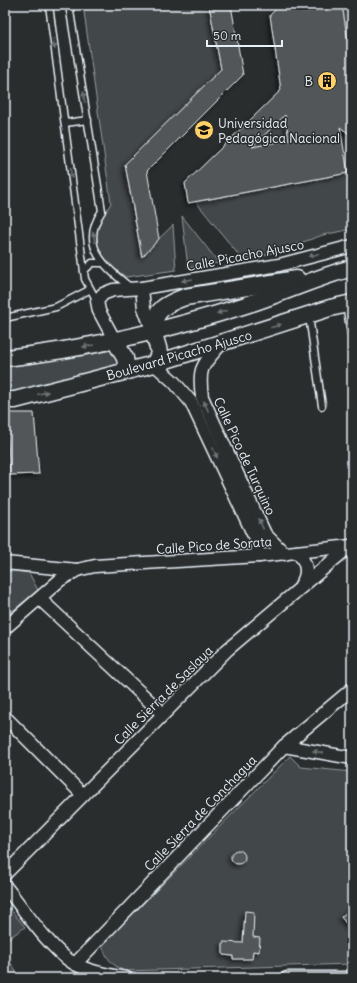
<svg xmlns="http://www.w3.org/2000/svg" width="357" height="983" viewBox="0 0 357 983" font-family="Delius,sans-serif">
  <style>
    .green { fill: #424648; stroke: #959ca0 }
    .building { fill: #535759; stroke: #e8f1f8; fill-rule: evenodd; filter: url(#shadow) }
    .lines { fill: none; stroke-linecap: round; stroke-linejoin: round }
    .lane-casing { stroke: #e8f1f8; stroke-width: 9 }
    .street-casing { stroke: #e8f1f8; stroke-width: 15 }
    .secondary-casing { stroke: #e8f1f8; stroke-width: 19 }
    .lane { stroke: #2a2d2e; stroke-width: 6 }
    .street { stroke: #2a2d2e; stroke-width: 12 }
    .secondary { stroke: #2a2d2e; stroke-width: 16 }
    .oneway { fill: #6c7275 }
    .labels { text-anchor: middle; stroke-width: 3; stroke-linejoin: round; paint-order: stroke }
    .poi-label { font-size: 13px; fill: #e8f1f8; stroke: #2a2d2e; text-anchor: end }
    .street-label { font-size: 13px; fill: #e8f1f8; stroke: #2a2d2e }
  </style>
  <defs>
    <filter id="shadow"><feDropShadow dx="-2.5" dy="2.5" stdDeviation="2" flood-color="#0009"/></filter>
  </defs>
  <rect width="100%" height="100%" fill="#2a2d2e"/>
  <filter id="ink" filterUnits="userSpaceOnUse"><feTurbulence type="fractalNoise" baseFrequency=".025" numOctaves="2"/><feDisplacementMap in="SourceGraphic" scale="8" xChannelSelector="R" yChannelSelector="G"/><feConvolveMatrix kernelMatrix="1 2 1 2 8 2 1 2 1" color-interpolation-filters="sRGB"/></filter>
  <g filter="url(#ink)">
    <g class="green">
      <path d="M83,5H209L221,69L125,164L141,256L173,225L176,270L126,277C110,266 95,253 96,231C97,221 107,211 111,203Z"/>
      <path d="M342,5H352V66Z"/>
      <path d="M285,115L289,140L252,147Z"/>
      <path d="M348,173L352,174V229L323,235L263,256L242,259L196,202Z"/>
      <path d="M182,216L219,263L188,268Z"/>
      <path d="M114,344L123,373L5,398V359Z"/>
      <path d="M5,570L29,573L38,590L5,617Z"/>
      <path d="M290,756L301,767L352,772V964L124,971C112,965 106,958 102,945Z"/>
      <path d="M5,903L25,927L5,941Z"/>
      <path d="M5,954L20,978H5Z"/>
    </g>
    <g class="building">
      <path d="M209,5H231L243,75L147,171L159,239L142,257L125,164L221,69Z"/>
      <path d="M280,5H309L302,12L342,5L352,66V136L340,127L348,173L188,203L185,183L281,90L270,15ZM285,115L289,140L252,147Z"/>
      <path d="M6,413H34L39,474L10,475Z"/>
      <circle cx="238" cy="857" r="7"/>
      <path d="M352,908V931L341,917Z"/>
      <path d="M245,911L254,912L253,937L260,938L259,952L253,951L252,959H233V956L223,955V942L243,943Z"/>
    </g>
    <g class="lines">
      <defs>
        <g id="lane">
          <path d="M49,5L85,279L97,301"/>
          <path d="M69,5L102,211C79,245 104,267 130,287"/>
          <path d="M65,123L88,120"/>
          <path d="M84,271L92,263H102"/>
          <path d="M346,304L352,340"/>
          <path d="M309,316L322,406"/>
          <path d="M5,318L56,307L89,290"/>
        </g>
        <g id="street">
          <path d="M142,288L144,308L153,332"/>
          <path d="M115,341L99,311L97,301L103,294L113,290L142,288L279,265L352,246"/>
          <path d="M221,344C202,366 198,367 202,397L265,534L285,554"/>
          <path d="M154,364L174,382L191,402L255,538L259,556"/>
          <path d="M297,552C307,562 309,574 301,585"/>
          <path d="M5,563L77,570L95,566L259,556L351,546"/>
          <path d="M40,599L163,714"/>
          <path d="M5,628L60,580L77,570"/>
          <path d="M5,717L83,795"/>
          <path d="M284,746L352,758"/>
          <path d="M5,874L227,650L350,546"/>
          <path d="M5,886C22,907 52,952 75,964C90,972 109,975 126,978"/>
          <path d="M75,964L284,746L352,689"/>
          <path d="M287,978H352"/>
        </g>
        <g id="secondary">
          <path d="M115,341L125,358L127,371"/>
          <path d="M5,358C88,349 169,330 249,304C284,293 317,277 352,268"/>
          <path d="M154,364C164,348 155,347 154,331C152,310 168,303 185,297L297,279"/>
          <path d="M5,400H15L154,364L330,308L352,303"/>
        </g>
      </defs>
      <use href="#lane" class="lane-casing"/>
      <use href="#street" class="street-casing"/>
      <use href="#secondary" class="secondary-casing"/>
      <use href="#lane" class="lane"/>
      <use href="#street" class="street"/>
      <use href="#secondary" class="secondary"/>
    </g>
    <defs><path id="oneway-solid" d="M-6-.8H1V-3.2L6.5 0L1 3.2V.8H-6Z"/></defs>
    <g class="oneway">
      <use href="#oneway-solid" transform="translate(54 44) rotate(82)"/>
      <use href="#oneway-solid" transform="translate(84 97) rotate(-99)"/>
      <use href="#oneway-solid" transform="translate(71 173) rotate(83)"/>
      <use href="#oneway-solid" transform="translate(94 237) rotate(-99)"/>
      <use href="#oneway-solid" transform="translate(314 255) rotate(165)"/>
      <use href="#oneway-solid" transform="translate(187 280) rotate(170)"/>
      <use href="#oneway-solid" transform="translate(222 312) rotate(164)"/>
      <use href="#oneway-solid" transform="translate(276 326) rotate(-18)"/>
      <use href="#oneway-solid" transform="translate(88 346) rotate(170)"/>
      <use href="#oneway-solid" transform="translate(43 393) rotate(-14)"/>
      <use href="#oneway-solid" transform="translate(206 406) rotate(-114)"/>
      <use href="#oneway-solid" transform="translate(215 453) rotate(65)"/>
      <use href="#oneway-solid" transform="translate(261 524) rotate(-115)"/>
      <use href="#oneway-solid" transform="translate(318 752) rotate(-170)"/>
    </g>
  </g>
  <defs>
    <symbol id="building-disc" viewBox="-11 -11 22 22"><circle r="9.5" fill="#ffd166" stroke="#2a2d2e"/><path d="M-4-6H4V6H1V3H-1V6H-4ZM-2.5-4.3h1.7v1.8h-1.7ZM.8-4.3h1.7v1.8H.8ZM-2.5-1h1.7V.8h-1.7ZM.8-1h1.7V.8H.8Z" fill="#111"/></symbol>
    <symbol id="university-disc" viewBox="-11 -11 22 22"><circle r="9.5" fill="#ffd166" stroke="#2a2d2e"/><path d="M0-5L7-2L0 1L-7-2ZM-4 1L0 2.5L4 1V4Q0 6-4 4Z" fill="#111"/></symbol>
  </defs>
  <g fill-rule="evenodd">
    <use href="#building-disc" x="316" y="70" width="22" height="22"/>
    <use href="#university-disc" x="193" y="119" width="22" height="22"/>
  </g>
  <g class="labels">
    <g class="poi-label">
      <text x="313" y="86">B</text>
      <text x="218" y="128" text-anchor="start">Universidad<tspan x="218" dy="15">Pedagógica Nacional</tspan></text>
    </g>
    <g class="street-label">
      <text transform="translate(245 255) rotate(-11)" y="5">Calle Picacho Ajusco</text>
      <text transform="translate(179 355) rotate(-16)" y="5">Boulevard Picacho Ajusco</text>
      <text transform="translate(245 456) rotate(65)" y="5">Calle Pico de Turquino</text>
      <text transform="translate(214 545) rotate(-4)" y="5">Calle Pico de Sorata</text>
      <text transform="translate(163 695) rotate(-45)" y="5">Calle Sierra de Saslaya</text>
      <text transform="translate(200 813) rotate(-46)" y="5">Calle Sierra de Conchagua</text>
    </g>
  </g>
  <rect width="357" height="983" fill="none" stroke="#2a2d2e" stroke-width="20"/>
  <rect x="10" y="10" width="337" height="963" fill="none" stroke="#e8f1f8" stroke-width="1.5" filter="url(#ink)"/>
  <path d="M207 40v6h75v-6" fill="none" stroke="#e8f1f8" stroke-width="2"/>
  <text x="213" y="40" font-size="12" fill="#e8f1f8" stroke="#2a2d2e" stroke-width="3" paint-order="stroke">50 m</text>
</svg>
